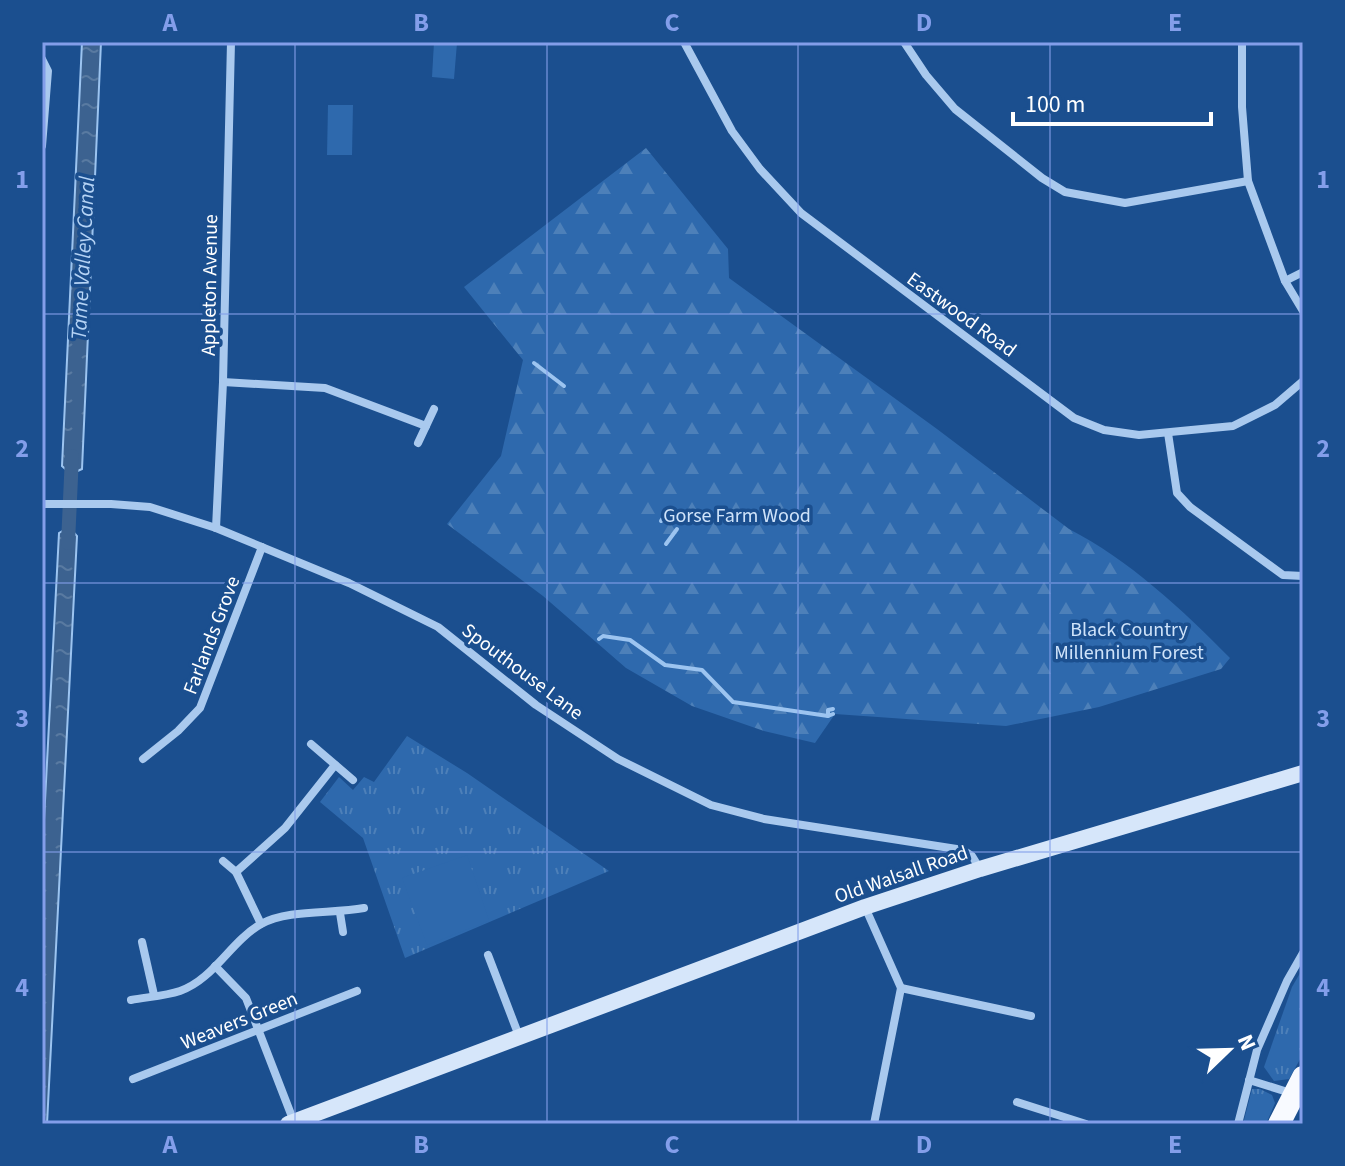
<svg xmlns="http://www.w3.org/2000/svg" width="1345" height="1166" viewBox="0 0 1345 1166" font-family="'Source Sans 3',sans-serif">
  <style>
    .grass { fill: url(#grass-tufts) }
    .forest { fill: url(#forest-firs) }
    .pitch { fill: #2e69ad }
    .water { fill: url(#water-ripples); stroke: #9cc4f0; stroke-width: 2 }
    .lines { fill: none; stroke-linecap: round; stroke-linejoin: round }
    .stream { stroke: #9cc4f0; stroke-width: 4 }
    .canal { stroke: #3c6290; stroke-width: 14 }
    .minor { stroke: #a9c9ee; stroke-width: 8 }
    .secondary { stroke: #d6e6fa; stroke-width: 16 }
    .trunk { stroke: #f8faff; stroke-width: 22 }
    .grid { fill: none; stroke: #839eea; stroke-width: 2; stroke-opacity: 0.55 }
    .labels { text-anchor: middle; stroke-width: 7; stroke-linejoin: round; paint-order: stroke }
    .street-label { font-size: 20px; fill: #fff; stroke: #1b4f8f }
    .park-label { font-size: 20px; fill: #cfe3fa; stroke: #1b4f8f }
    .water-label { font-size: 22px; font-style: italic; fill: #b5d3f5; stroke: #1b4f8f }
    .neatline { fill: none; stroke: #839eea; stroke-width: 3 }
    .grid-label { font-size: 26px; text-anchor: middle; font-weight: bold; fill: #839eea }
  </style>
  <defs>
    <pattern id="grass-tufts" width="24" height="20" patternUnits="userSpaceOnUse" patternTransform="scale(2)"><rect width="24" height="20" fill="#2e69ad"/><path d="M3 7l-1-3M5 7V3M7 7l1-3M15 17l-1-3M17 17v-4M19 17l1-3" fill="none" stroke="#4d80b9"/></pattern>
    <pattern id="forest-firs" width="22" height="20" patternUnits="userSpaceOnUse" patternTransform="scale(2)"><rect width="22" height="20" fill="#2e69ad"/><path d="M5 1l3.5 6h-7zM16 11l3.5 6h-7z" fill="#4d80b9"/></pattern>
    <pattern id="water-ripples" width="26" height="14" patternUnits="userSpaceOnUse" patternTransform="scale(2)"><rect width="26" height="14" fill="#3c6290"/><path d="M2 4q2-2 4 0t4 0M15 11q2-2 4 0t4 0" fill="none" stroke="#597aa1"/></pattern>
  </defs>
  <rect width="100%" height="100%" fill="#1b4f8f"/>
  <g class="grass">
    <path d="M407,736L467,773L609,871L405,958L363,838L320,802L339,777L353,790L364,777L374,782Z"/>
    <path d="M1303,968V1054L1289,1079L1274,1081L1264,1067L1292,987Z"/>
    <path d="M1260,1089L1272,1095L1275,1103L1266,1124H1243L1252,1089Z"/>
  </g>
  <path class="forest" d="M646,148L728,249L729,278L937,429L1069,529C1128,559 1184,611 1230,658L1221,669L1099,707L1006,726L835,714L815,743L764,731L692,706L626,668L543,596L447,524L501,456L523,360L464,287Z"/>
  <g class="pitch">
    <path d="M434,42L457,43L454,79L432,77Z"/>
    <path d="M328,105H353L352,155H327Z"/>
    <path d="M467,855L489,921L427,945L402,878Z"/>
  </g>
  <g class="water">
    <path d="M82,42H101L82,469L71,474L62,466Z"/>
    <path d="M69,527L77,536L47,1124H42V858L59,533Z"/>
  </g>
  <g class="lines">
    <g class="stream">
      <path d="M534,363L564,386"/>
      <path d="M661,521L668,511"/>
      <path d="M666,544L677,529"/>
      <path d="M599,639L603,636L630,640L665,665L702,670L733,702L828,716L833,714"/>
      <path d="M828,716V710L833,709"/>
    </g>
    <path class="canal" d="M68,543L72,456"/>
    <g class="minor">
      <path d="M684,42L732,131L760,169L801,213L1074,418L1104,430L1139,435L1233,426L1275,405L1303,381"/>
      <path d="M904,42L926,75L955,109L1042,178L1065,192L1125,203L1248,181"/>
      <path d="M1242,42V107L1248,181L1285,281L1303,311"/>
      <path d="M42,59L48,71L42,146"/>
      <path d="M1285,281L1303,272"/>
      <path d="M223,382L325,388L426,426"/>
      <path d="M1168,433L1177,493L1190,507L1283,575L1303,576"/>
      <path d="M418,443L434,409"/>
      <path d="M42,504H111L150,507L216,528L349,583L438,627L536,705L618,759L711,805L764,819L963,850L972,856L980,869"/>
      <path d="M216,528L223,382L231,42"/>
      <path d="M311,744L353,780"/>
      <path d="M143,759L178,731L200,708L262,547"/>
      <path d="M223,861L236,872L261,924"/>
      <path d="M236,872L285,828L335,765"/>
      <path d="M865,907L901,988L874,1124"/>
      <path d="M340,913L343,932"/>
      <path d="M142,942L154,995"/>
      <path d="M488,955L519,1036"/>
      <path d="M215,966L246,998L294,1122"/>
      <path d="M901,988L1031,1016"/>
      <path d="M131,1000C147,997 165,996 180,991C214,979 230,942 261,924C288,909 332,914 364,908"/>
      <path d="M133,1079L357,991"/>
      <path d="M1249,1080L1294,1094"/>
      <path d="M1017,1102L1086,1124"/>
      <path d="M1238,1124L1257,1050L1287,981L1303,953"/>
    </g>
    <path class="secondary" d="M288,1124L865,907L980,869L1303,773"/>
    <path class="trunk" d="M1279,1124L1303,1077"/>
  </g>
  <path class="grid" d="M295,42V1124M547,42V1124M798,42V1124M1050,42V1124M42,314H1303M42,583H1303M42,852H1303"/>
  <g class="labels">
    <g class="street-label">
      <text transform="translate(209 285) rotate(-89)" y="7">Appleton Avenue</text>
      <text transform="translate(962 314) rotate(36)" y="7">Eastwood Road</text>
      <text transform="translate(211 635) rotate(-69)" y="7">Farlands Grove</text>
      <text transform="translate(523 671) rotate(37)" y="7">Spouthouse Lane</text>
      <text transform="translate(901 874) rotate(-19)" y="7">Old Walsall Road</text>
      <text transform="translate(239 1020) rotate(-22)" y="7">Weavers Green</text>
    </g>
    <g class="park-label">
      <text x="737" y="522">Gorse Farm Wood</text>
      <text x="1129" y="636">Black Country<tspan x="1129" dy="23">Millennium Forest</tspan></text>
    </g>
    <g class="water-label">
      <text transform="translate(82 258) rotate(-87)" y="8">Tame Valley Canal</text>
    </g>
  </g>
  <rect width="1345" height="1166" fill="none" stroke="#1b4f8f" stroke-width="88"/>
  <g transform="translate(1229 1050) rotate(67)" stroke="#1b4f8f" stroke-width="6" paint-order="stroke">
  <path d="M0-6L14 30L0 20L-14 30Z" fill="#ffffff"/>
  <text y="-12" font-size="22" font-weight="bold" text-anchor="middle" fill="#ffffff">N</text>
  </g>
  <path d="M1013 112v12h198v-12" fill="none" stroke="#ffffff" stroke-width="4"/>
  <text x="1025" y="112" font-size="24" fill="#ffffff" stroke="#1b4f8f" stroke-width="6" paint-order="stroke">100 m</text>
  <rect x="44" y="44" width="1257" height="1078" class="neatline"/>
  <g class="grid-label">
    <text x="170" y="31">A</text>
    <text x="421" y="31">B</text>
    <text x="672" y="31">C</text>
    <text x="924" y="31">D</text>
    <text x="1175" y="31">E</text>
    <text x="22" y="188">1</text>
    <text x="1323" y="188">1</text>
    <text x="22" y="457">2</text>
    <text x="1323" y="457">2</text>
    <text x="22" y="727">3</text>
    <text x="1323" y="727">3</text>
    <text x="22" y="996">4</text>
    <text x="1323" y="996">4</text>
    <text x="170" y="1153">A</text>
    <text x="421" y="1153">B</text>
    <text x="672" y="1153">C</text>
    <text x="924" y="1153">D</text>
    <text x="1175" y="1153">E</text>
  </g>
</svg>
